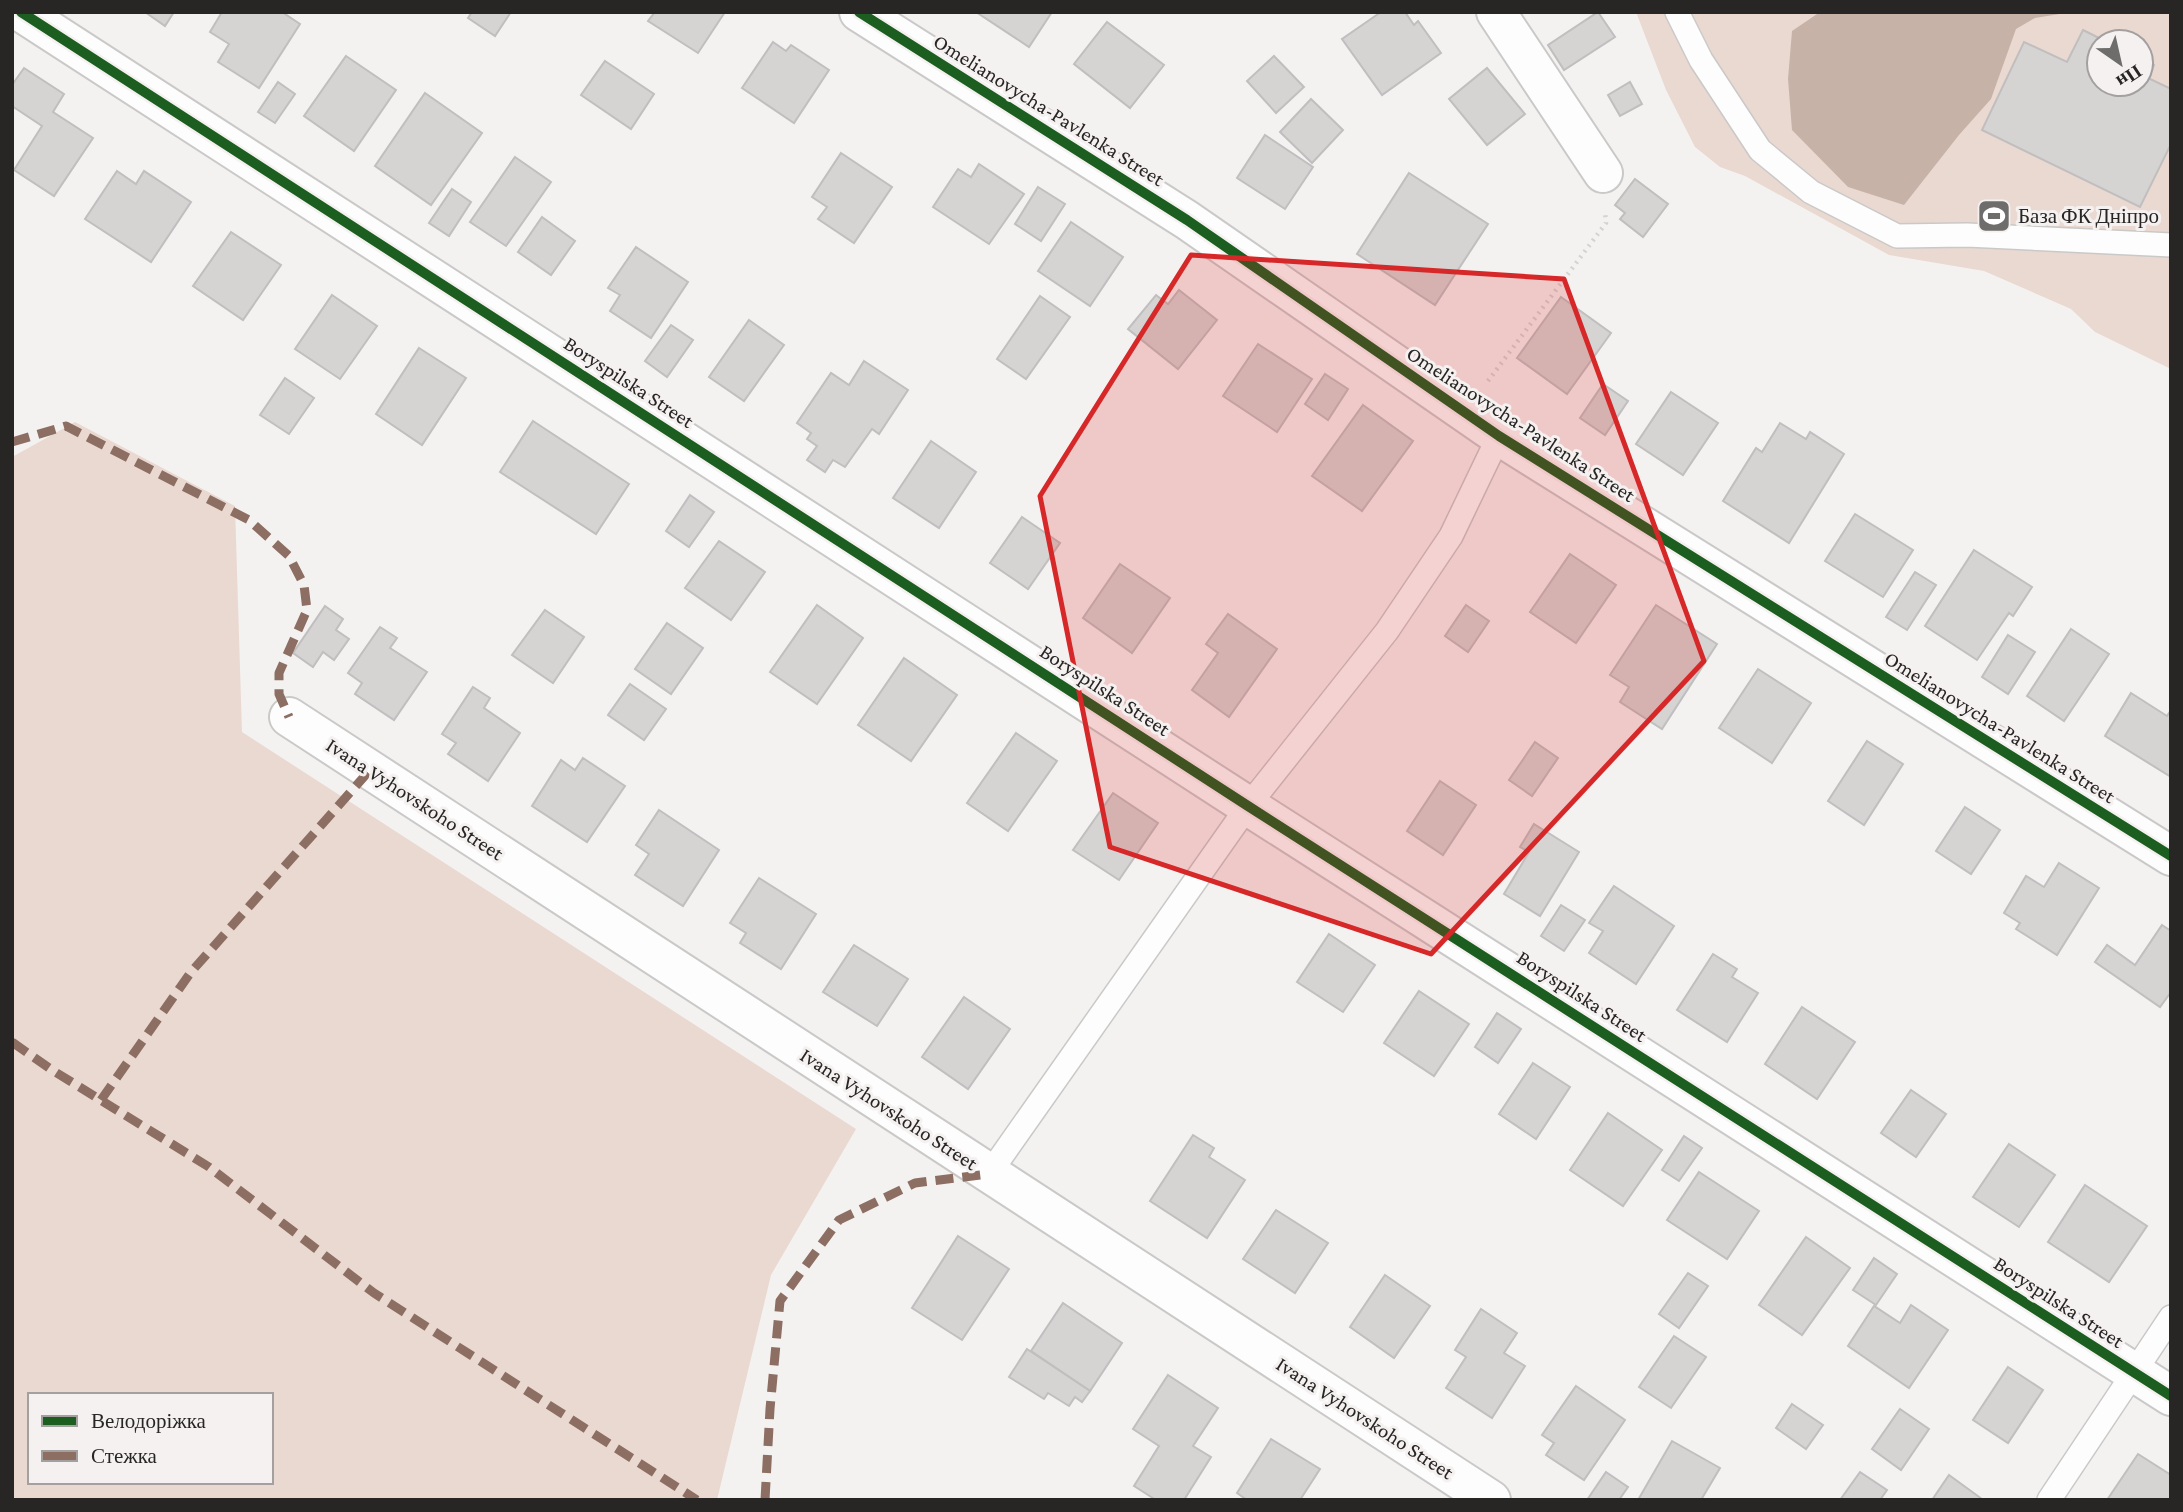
<svg xmlns="http://www.w3.org/2000/svg" width="2183" height="1512" viewBox="0 0 2183 1512" font-family="'Crimson Pro',serif">
  <style>
    .green { fill: #ead9d1; fill-rule: evenodd }
    .water { fill: #c7b2a7 }
    .building { fill: #d5d4d3; stroke: #c0bebe; stroke-width: 2 }
    .lines { fill: none; stroke-linecap: round; stroke-linejoin: round }
    .lane-casing { stroke: #cac9c8; stroke-width: 26 }
    .street-casing { stroke: #cac9c8; stroke-width: 42 }
    .path { stroke: #d4d3d2; stroke-width: 4.5; stroke-dasharray: 2 5; stroke-linecap: butt }
    .lane { stroke: #fdfdfd; stroke-width: 23 }
    .street { stroke: #fdfdfd; stroke-width: 38 }
    .quiet { stroke: #8d6e63; stroke-width: 9; stroke-dasharray: 18 9; stroke-linecap: butt }
    .cycleway-casing { stroke: #f5f1f0; stroke-width: 15 }
    .cycleway { stroke: #1b5e20; stroke-width: 10 }
    .marked { fill: #d62828; fill-opacity: 0.2; stroke: #d62828; stroke-width: 5; stroke-linejoin: round }
    .labels { text-anchor: middle; stroke-width: 6; stroke-linejoin: round; paint-order: stroke }
    .street-label { font-size: 21px; fill: #272625; stroke: #f5f1f0 }
    .poi-label { font-size: 21px; fill: #272625; stroke: #f5f1f0; text-anchor: start }
  </style>
  <rect width="100%" height="100%" fill="#f4f2f1"/>
  <g class="green">
    <path d="M1636,12H2171V369L2095,332L2071,309L1984,271L1889,255L1745,176L1720,167L1695,147L1666,90ZM2099,42H2141V84H2099Z"/>
    <path d="M75,422L235,506L242,732L856,1129L771,1275L717,1500H12V457ZM30,1395H271V1482H30Z"/>
  </g>
  <path class="water" d="M1820,12H2072L2035,18L2016,29L1991,99L1959,135L1904,205L1848,187L1792,130L1788,79L1792,31Z"/>
  <g class="building">
    <path d="M145,12H174L165,26Z"/>
    <path d="M222,12H282L300,24L259,88L218,62L229,44L210,32Z"/>
    <path d="M472,12H511L495,36L468,18Z"/>
    <path d="M655,12H725L698,53L648,21Z"/>
    <path d="M976,12H1052L1029,47Z"/>
    <path d="M1381,12H1405L1414,25L1418,21L1441,53L1382,95L1342,39Z"/>
    <path d="M1598,12L1615,37L1564,70L1548,45Z"/>
    <path d="M1107,22L1164,65L1130,108L1074,64Z"/>
    <path d="M2083,30L2107,42H2099V84H2141V59L2154,65L2148,78L2171,89V144L2140,207L1982,130L2024,42L2067,62Z"/>
    <path d="M773,42L786,51L791,45L829,70L794,123L742,88Z"/>
    <path d="M346,56L396,90L354,151L304,116Z"/>
    <path d="M1274,56L1304,87L1276,113L1247,81Z"/>
    <path d="M605,61L654,94L631,129L581,95Z"/>
    <path d="M24,68L64,94L53,112L93,138L54,196L14,170L42,126L12,106V85Z"/>
    <path d="M1487,68L1525,114L1487,145L1449,99Z"/>
    <path d="M278,82L295,94L275,123L258,112Z"/>
    <path d="M1630,82L1642,104L1620,116L1608,95Z"/>
    <path d="M425,93L482,133L431,205L375,166Z"/>
    <path d="M1311,99L1343,130L1312,163L1280,132Z"/>
    <path d="M1265,135L1313,167L1285,209L1237,178Z"/>
    <path d="M841,153L892,187L854,243L818,219L827,207L812,197Z"/>
    <path d="M515,157L551,182L506,246L470,222Z"/>
    <path d="M979,164L1024,194L989,244L933,207L958,169L971,177Z"/>
    <path d="M117,171L136,184L144,171L191,202L151,262L85,219Z"/>
    <path d="M1409,173L1488,224L1435,305L1357,254Z"/>
    <path d="M1635,179L1668,204L1643,237L1620,219L1625,213L1615,205Z"/>
    <path d="M1038,187L1065,204L1041,241L1015,224Z"/>
    <path d="M452,189L471,202L449,236L429,223Z"/>
    <path d="M542,217L575,241L551,275L518,252Z"/>
    <path d="M1071,222L1123,257L1090,306L1038,271Z"/>
    <path d="M231,232L281,265L243,320L193,286Z"/>
    <path d="M636,247L688,282L651,338L610,311L620,295L608,288Z"/>
    <path d="M1179,290L1217,320L1178,369L1128,329L1156,295L1168,304Z"/>
    <path d="M332,295L377,326L340,379L295,349Z"/>
    <path d="M1040,296L1070,317L1026,379L997,359Z"/>
    <path d="M1561,297L1611,333L1567,394L1517,358Z"/>
    <path d="M749,320L784,345L744,401L709,377Z"/>
    <path d="M671,325L693,340L667,377L645,361Z"/>
    <path d="M1258,344L1312,379L1277,432L1223,396Z"/>
    <path d="M419,348L466,378L422,445L376,414Z"/>
    <path d="M864,361L908,390L879,434L872,429L845,467L833,460L825,472L807,460L817,446L807,439L811,433L797,423L831,373L849,385Z"/>
    <path d="M1325,374L1348,389L1328,420L1305,404Z"/>
    <path d="M285,378L314,398L289,434L260,415Z"/>
    <path d="M1603,384L1628,401L1605,435L1580,418Z"/>
    <path d="M1671,392L1718,423L1683,475L1636,444Z"/>
    <path d="M1363,405L1413,441L1362,511L1312,476Z"/>
    <path d="M533,421L629,484L596,534L500,472Z"/>
    <path d="M1780,423L1806,439L1810,432L1844,454L1789,543L1723,501L1756,448L1762,452Z"/>
    <path d="M931,441L976,472L939,528L893,498Z"/>
    <path d="M690,495L714,512L689,547L666,531Z"/>
    <path d="M1855,514L1913,550L1883,597L1825,561Z"/>
    <path d="M1022,517L1060,543L1028,589L990,563Z"/>
    <path d="M719,541L765,572L731,620L685,588Z"/>
    <path d="M1974,550L2032,587L2013,616L2009,613L1977,660L1925,626Z"/>
    <path d="M1570,554L1616,585L1576,643L1530,612Z"/>
    <path d="M1120,564L1170,598L1132,653L1083,618Z"/>
    <path d="M1915,572L1936,585L1907,630L1886,617Z"/>
    <path d="M817,605L863,638L817,704L770,672Z"/>
    <path d="M1466,605L1489,621L1468,652L1445,636Z"/>
    <path d="M1656,605L1717,644L1662,729L1620,702L1629,687L1610,675Z"/>
    <path d="M325,606L343,619L336,630L349,639L334,660L323,652L313,667L293,653Z"/>
    <path d="M545,610L584,637L553,683L512,655Z"/>
    <path d="M1228,614L1277,649L1229,717L1192,690L1218,653L1206,644Z"/>
    <path d="M667,623L703,648L671,694L635,669Z"/>
    <path d="M380,627L397,638L390,648L427,672L394,720L355,694L362,683L348,673Z"/>
    <path d="M2071,629L2109,654L2064,721L2027,696Z"/>
    <path d="M2008,635L2035,652L2008,694L1982,677Z"/>
    <path d="M904,658L957,695L911,761L858,725Z"/>
    <path d="M1758,669L1811,703L1772,763L1719,728Z"/>
    <path d="M630,684L666,709L644,740L608,715Z"/>
    <path d="M473,687L490,698L484,708L520,733L488,781L448,754L456,743L442,734Z"/>
    <path d="M2131,693L2167,716L2171,710V777L2105,736Z"/>
    <path d="M1016,733L1057,761L1008,831L967,803Z"/>
    <path d="M1867,741L1903,764L1864,825L1828,801Z"/>
    <path d="M1535,742L1558,758L1532,796L1509,780Z"/>
    <path d="M583,758L625,786L587,842L532,806L561,760L575,770Z"/>
    <path d="M1440,781L1476,805L1443,855L1407,831Z"/>
    <path d="M1113,793L1158,823L1119,880L1073,850Z"/>
    <path d="M1965,807L2000,830L1971,874L1936,851Z"/>
    <path d="M659,810L719,850L683,906L635,875L649,854L636,845Z"/>
    <path d="M1534,824L1579,852L1540,916L1504,894L1529,852L1520,847Z"/>
    <path d="M2059,863L2099,888L2057,955L2016,929L2020,923L2004,913L2026,876L2044,887Z"/>
    <path d="M759,878L816,914L781,969L740,943L746,933L730,923Z"/>
    <path d="M1614,886L1674,926L1636,984L1589,953L1603,931L1589,923Z"/>
    <path d="M1561,905L1585,920L1564,951L1541,936Z"/>
    <path d="M2162,925L2171,931V992L2160,1007L2095,962L2107,945L2135,965Z"/>
    <path d="M1329,934L1375,965L1343,1012L1297,982Z"/>
    <path d="M854,945L908,979L877,1026L823,992Z"/>
    <path d="M1713,954L1737,969L1732,977L1758,993L1727,1042L1677,1010Z"/>
    <path d="M1419,991L1469,1024L1434,1076L1384,1043Z"/>
    <path d="M964,997L1010,1029L968,1089L922,1057Z"/>
    <path d="M1802,1007L1855,1042L1817,1099L1765,1064Z"/>
    <path d="M1497,1013L1521,1029L1498,1063L1475,1047Z"/>
    <path d="M1533,1063L1570,1087L1536,1139L1499,1114Z"/>
    <path d="M1911,1090L1946,1114L1916,1157L1881,1133Z"/>
    <path d="M1608,1113L1662,1150L1623,1206L1570,1170Z"/>
    <path d="M1193,1135L1214,1148L1209,1157L1245,1180L1207,1238L1150,1201Z"/>
    <path d="M1684,1136L1702,1148L1679,1181L1662,1170Z"/>
    <path d="M2009,1144L2055,1175L2019,1227L1973,1197Z"/>
    <path d="M1699,1172L1759,1211L1727,1259L1667,1220Z"/>
    <path d="M2085,1185L2147,1226L2109,1282L2048,1242Z"/>
    <path d="M1276,1210L1328,1243L1295,1293L1243,1259Z"/>
    <path d="M958,1236L1009,1269L962,1340L912,1308Z"/>
    <path d="M1806,1237L1850,1268L1802,1335L1759,1305Z"/>
    <path d="M1874,1258L1897,1274L1876,1305L1853,1290Z"/>
    <path d="M1688,1273L1708,1286L1679,1328L1659,1314Z"/>
    <path d="M1385,1275L1430,1306L1394,1358L1350,1327Z"/>
    <path d="M1063,1303L1122,1343L1090,1391L1031,1351Z"/>
    <path d="M1911,1305L1948,1330L1909,1388L1848,1346L1874,1306L1900,1323Z"/>
    <path d="M1481,1309L1517,1333L1504,1353L1525,1366L1492,1418L1446,1388L1466,1357L1455,1350Z"/>
    <path d="M1674,1336L1706,1357L1671,1408L1639,1387Z"/>
    <path d="M1027,1349L1090,1391L1082,1402L1075,1397L1069,1406L1048,1393L1044,1399L1009,1377Z"/>
    <path d="M2008,1367L2043,1390L2008,1443L1973,1420Z"/>
    <path d="M1168,1375L1218,1408L1193,1446L1211,1457L1184,1500H1156L1134,1486L1159,1446L1133,1429Z"/>
    <path d="M1576,1386L1625,1420L1584,1480L1546,1455L1554,1443L1542,1435Z"/>
    <path d="M1792,1404L1823,1425L1806,1449L1776,1428Z"/>
    <path d="M1900,1409L1929,1429L1901,1470L1872,1449Z"/>
    <path d="M1271,1439L1320,1469L1300,1500H1247L1237,1493Z"/>
    <path d="M1672,1441L1720,1468L1701,1500H1638Z"/>
    <path d="M2138,1454L2171,1475V1500H2107Z"/>
    <path d="M1606,1472L1628,1487L1619,1500H1587Z"/>
    <path d="M1860,1472L1887,1490L1880,1500H1840Z"/>
    <path d="M1949,1475L1982,1499L1981,1500H1932Z"/>
  </g>
  <g class="lines">
    <defs>
      <g id="lane">
        <path d="M1677,12L1701,60L1760,150L1811,192L1897,236L1967,235L2171,245"/>
        <path d="M989,1174L1248,806L1387,631L1451,536L1499,436"/>
        <path d="M2049,1500L2171,1317"/>
      </g>
      <g id="street">
        <path d="M21,12L1248,806L2171,1396"/>
        <path d="M859,12L1187,220L1499,436L2171,856"/>
        <path d="M1496,12L1603,173"/>
        <path d="M289,717L1491,1500"/>
      </g>
    </defs>
    <use href="#lane" class="lane-casing"/>
    <use href="#street" class="street-casing"/>
    <path class="path" d="M1488,381L1606,223L1605,212"/>
    <use href="#lane" class="lane"/>
    <use href="#street" class="street"/>
    <g class="quiet">
      <path d="M12,442L66,426L249,520L289,556L304,585L307,610L279,673V694L289,717"/>
      <path d="M12,1042L52,1070L209,1167L374,1293L697,1500"/>
      <path d="M101,1100L191,972L370,770"/>
      <path d="M765,1500L770,1409L780,1301L839,1220L915,1183L989,1174"/>
    </g>
    <defs>
      <g id="cycleway">
        <path d="M21,12L1248,806L2171,1396"/>
        <path d="M859,12L1187,220L1499,436L2171,856"/>
      </g>
    </defs>
    <use href="#cycleway" class="cycleway-casing"/>
    <use href="#cycleway" class="cycleway"/>
  </g>
  <path class="marked" d="M1191,255L1564,279L1704,661L1431,954L1110,847L1040,496Z"/>
  <defs>
    <symbol id="stadium-square" viewBox="-11 -11 22 22"><rect x="-9" y="-9" width="18" height="18" rx="4" fill="#6f6d6c" stroke="#f5f1f0"/><path d="M0-5a6.5 5 0 1 0 0 10a6.5 5 0 1 0 0-10ZM-3.5-1.8h7v3.6h-7Z" fill="#fff"/></symbol>
  </defs>
  <g fill-rule="evenodd">
    <use href="#stadium-square" x="1975" y="197" width="38" height="38"/>
  </g>
  <g class="labels">
    <g class="street-label">
      <text transform="translate(1049 110) rotate(32)" y="7">Omelianovycha-Pavlenka Street</text>
      <text transform="translate(629 382) rotate(33)" y="7">Boryspilska Street</text>
      <text transform="translate(1521 424) rotate(33)" y="7">Omelianovycha-Pavlenka Street</text>
      <text transform="translate(1105 690) rotate(33)" y="7">Boryspilska Street</text>
      <text transform="translate(2000 727) rotate(32)" y="7">Omelianovycha-Pavlenka Street</text>
      <text transform="translate(415 799) rotate(33)" y="7">Ivana Vyhovskoho Street</text>
      <text transform="translate(1582 996) rotate(33)" y="7">Boryspilska Street</text>
      <text transform="translate(889 1109) rotate(33)" y="7">Ivana Vyhovskoho Street</text>
      <text transform="translate(2059 1302) rotate(33)" y="7">Boryspilska Street</text>
      <text transform="translate(1365 1418) rotate(33)" y="7">Ivana Vyhovskoho Street</text>
    </g>
    <g class="poi-label">
      <text x="2018" y="223">База ФК Дніпро</text>
    </g>
  </g>
  <rect width="2183" height="1512" fill="none" stroke="#272625" stroke-width="28"/>
  <rect x="28" y="1393" width="245" height="91" fill="#f5f1f0" stroke="#a3a09f" stroke-width="2"/>
  <rect x="42" y="1416" width="35" height="10" fill="#1b5e20" stroke="#a3a09f" stroke-width="2"/>
  <text x="91" y="1428" font-size="21" fill="#272625">Велодоріжка</text>
  <rect x="42" y="1451" width="35" height="10" fill="#8d6e63" stroke="#a3a09f" stroke-width="2"/>
  <text x="91" y="1463" font-size="21" fill="#272625">Стежка</text>
  <g transform="translate(2120 63) rotate(146)"><circle r="33" fill="#f5f1f0" stroke="#a3a09f" stroke-width="2"/>
  <path d="M0-5L12 26L0 18L-12 26Z" fill="#6f6d6c"/>
  <text y="-10" font-size="19" font-weight="bold" text-anchor="middle" fill="#272625">Пн</text>
  </g>
</svg>
